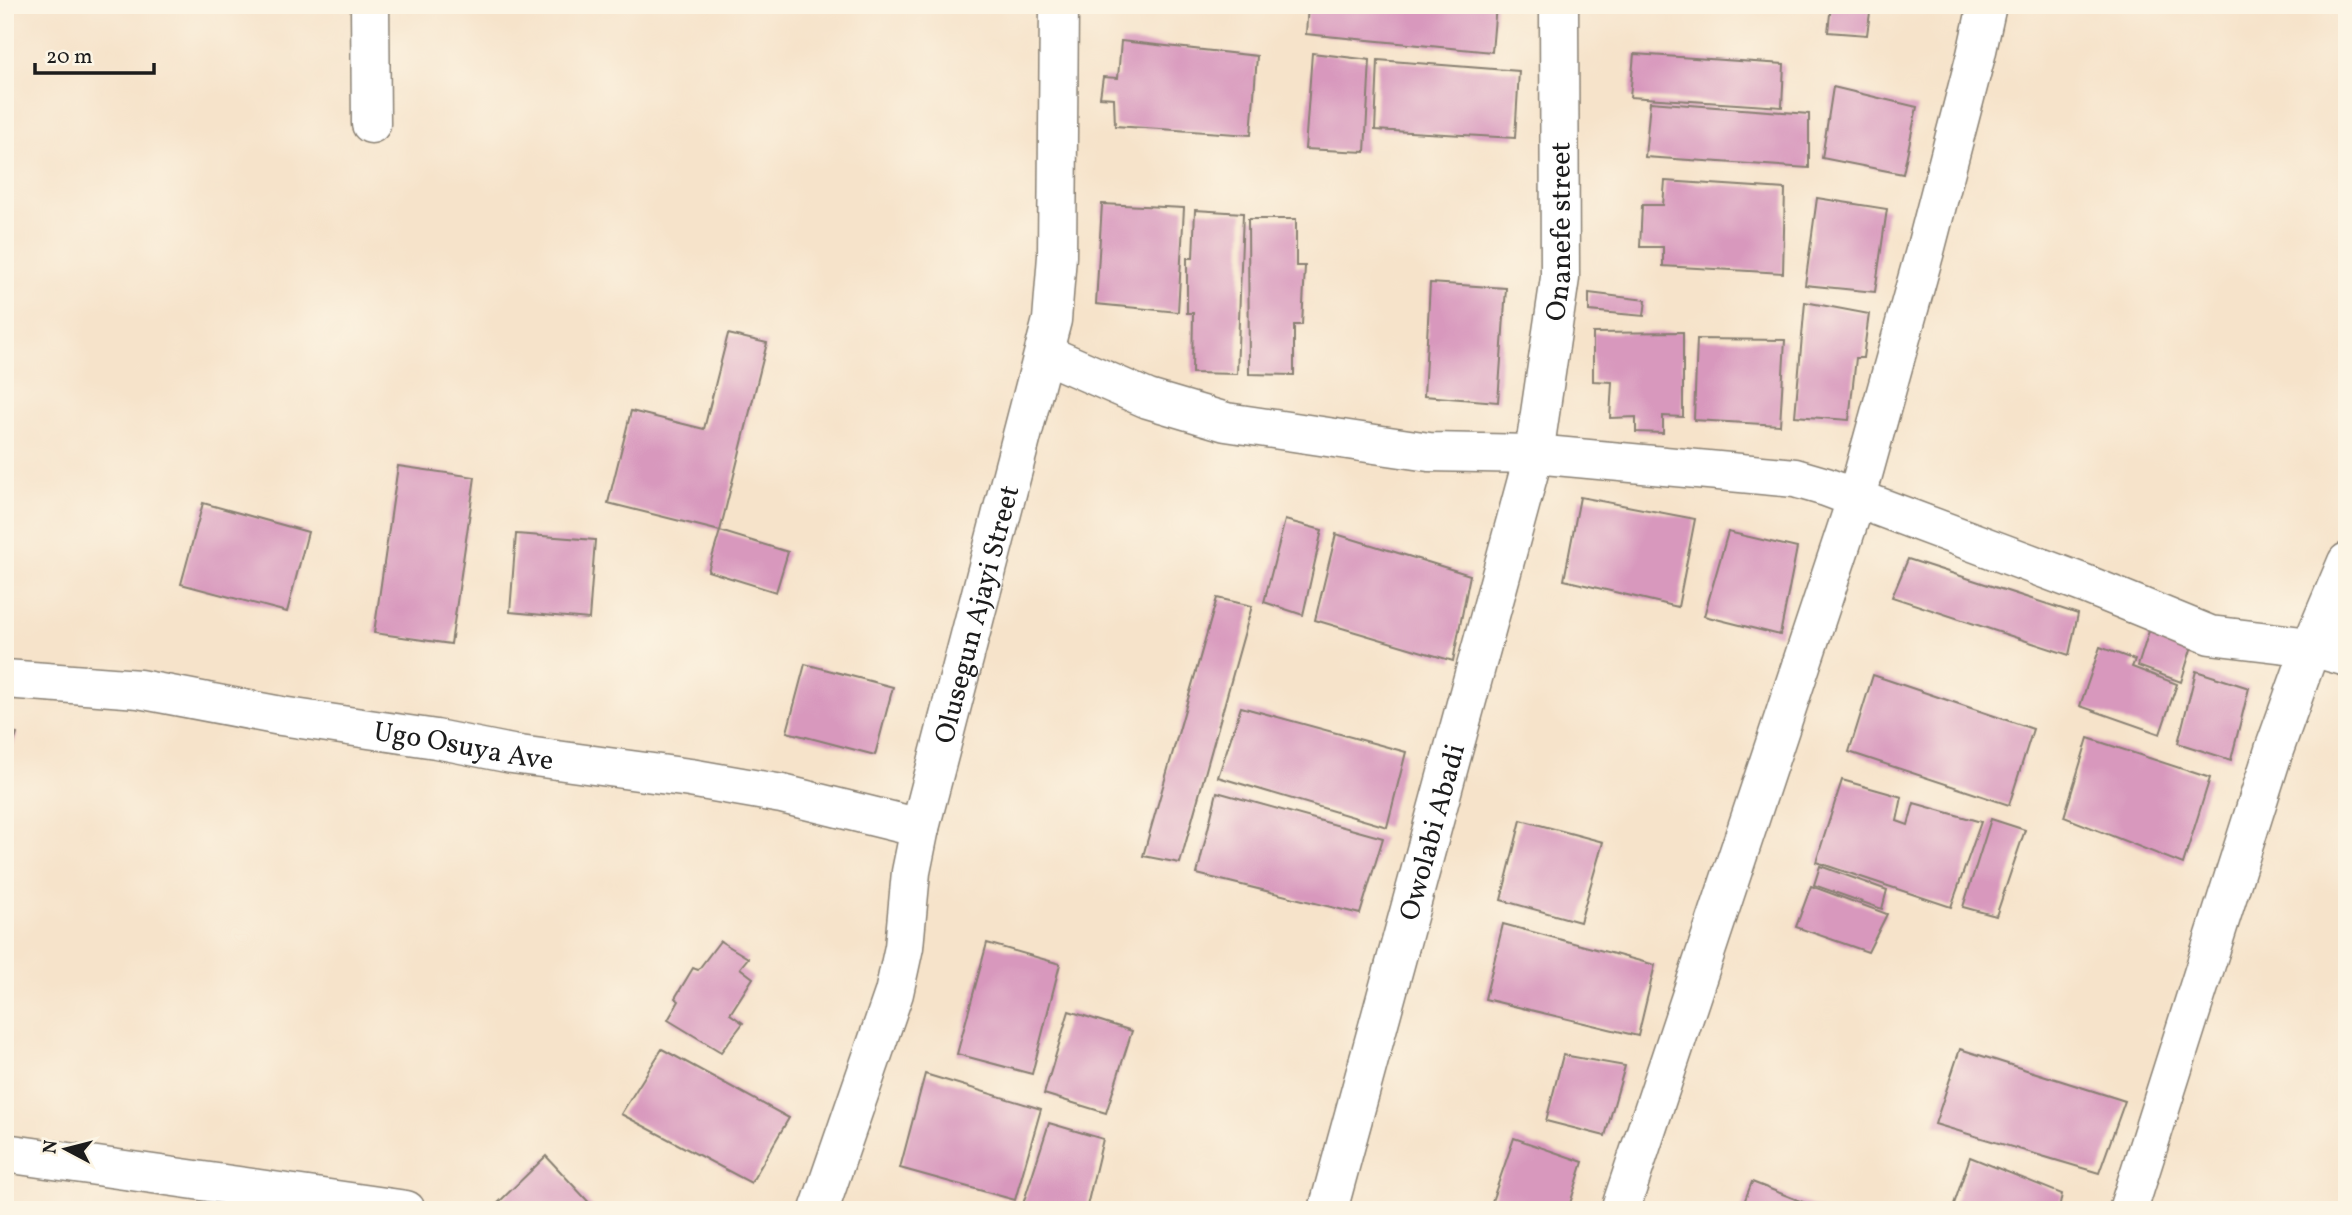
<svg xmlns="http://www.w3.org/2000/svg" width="2352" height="1215" viewBox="0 0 2352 1215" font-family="Vollkorn,serif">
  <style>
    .building { fill: #d898bd }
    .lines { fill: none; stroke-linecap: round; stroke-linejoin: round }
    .minor-casing { stroke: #898073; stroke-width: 41 }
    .minor { stroke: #fff; stroke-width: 38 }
    .labels { text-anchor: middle; stroke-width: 5; stroke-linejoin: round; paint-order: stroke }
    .street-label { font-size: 28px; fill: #1c1c1c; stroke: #fcf5e5 }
  </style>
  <rect width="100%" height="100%" fill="#fcf5e5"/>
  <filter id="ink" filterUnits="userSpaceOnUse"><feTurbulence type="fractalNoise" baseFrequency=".0143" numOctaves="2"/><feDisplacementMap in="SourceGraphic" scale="14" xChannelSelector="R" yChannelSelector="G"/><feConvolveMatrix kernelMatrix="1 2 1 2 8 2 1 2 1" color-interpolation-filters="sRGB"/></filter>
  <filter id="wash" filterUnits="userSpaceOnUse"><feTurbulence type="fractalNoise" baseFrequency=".00686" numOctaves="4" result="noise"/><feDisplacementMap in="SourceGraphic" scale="28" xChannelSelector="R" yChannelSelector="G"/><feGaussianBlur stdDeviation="1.57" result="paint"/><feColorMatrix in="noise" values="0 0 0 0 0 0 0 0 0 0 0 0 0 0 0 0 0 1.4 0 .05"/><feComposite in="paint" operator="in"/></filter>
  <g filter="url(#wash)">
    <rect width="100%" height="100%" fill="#f6e3ca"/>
    <g id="blocks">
      <g class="building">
        <path d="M1308,5H1496L1492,52L1306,34Z"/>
        <path d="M1831,5H1871L1867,35L1828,32Z"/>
        <path d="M1121,41L1257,56L1251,135L1115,126L1114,98L1100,97L1103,77L1118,78Z"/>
        <path d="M1312,53L1370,60L1365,152L1305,149Z"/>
        <path d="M1634,54L1784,64L1782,107L1630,97Z"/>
        <path d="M1378,60L1519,71L1515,138L1375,130Z"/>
        <path d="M1833,87L1917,107L1903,174L1822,158Z"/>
        <path d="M1650,102L1809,114V168L1645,157Z"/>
        <path d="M1665,181L1785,189L1783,273L1663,266V247H1640L1642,205H1663Z"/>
        <path d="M1817,198L1887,209L1875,292L1805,285Z"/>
        <path d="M1102,204L1184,208L1178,312L1096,304Z"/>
        <path d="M1195,210L1243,213L1237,374L1192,373L1193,313H1187V258H1193Z"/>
        <path d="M1248,219H1296V266H1305L1302,325H1294V375L1249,374Z"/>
        <path d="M1430,283L1506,288L1498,402L1424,396Z"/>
        <path d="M1589,293L1646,300L1644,316L1589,311Z"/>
        <path d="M1805,302L1869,314L1863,358H1856L1849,420L1795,416Z"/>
        <path d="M1683,332V417L1663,416V433L1636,432V417L1610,418L1612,382L1593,381V333Z"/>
        <path d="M728,334L767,343L720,531L788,552L776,592L708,571L720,531L608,503L631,411L704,429Z"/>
        <path d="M1697,339L1785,340L1780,425L1694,420Z"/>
        <path d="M398,466L475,477L451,644L374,633Z"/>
        <path d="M1580,497L1695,519L1678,607L1564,580Z"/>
        <path d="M203,503L308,532L287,612L181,584Z"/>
        <path d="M1285,520L1322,530L1303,615L1264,602Z"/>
        <path d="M1728,532L1797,548L1780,635L1704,616Z"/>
        <path d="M516,534L595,540L589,619L510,612Z"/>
        <path d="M1336,534L1470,575L1453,661L1315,620Z"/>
        <path d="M1908,559L2078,614L2069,655L1892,597Z"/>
        <path d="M1217,598L1252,606L1180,863L1143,856Z"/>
        <path d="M2149,631L2192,646L2181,682L2138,666Z"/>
        <path d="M2100,647L2135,660L2132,667L2177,684L2160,734L2080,706Z"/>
        <path d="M805,664L893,687L875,755L787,732Z"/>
        <path d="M2196,671L2249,688L2231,760L2178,743Z"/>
        <path d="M1873,675L2033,729L2009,805L1849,752Z"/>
        <path d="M1241,707L1406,752L1387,827L1218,777Z"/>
        <path d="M5,729L17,734L6,765H5Z"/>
        <path d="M2088,738L2210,778L2183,864L2064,817Z"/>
        <path d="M1842,780L1902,797L1897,821L1908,825L1914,803L1981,822L1951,907L1816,862Z"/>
        <path d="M1217,792L1383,838L1360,914L1197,874Z"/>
        <path d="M1991,819L2025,830L1996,916L1963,907Z"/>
        <path d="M1521,820L1603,842L1580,922L1501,900Z"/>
        <path d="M1820,866L1887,890L1882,909L1814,885Z"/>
        <path d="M1811,886L1887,914L1868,952L1796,927Z"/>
        <path d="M1503,924L1655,965L1638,1036L1485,999Z"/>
        <path d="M720,941L748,958L740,968L753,978L730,1014L743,1023L721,1052L668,1020L679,1001L675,998L693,968L698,970Z"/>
        <path d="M987,943L1060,964L1032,1074L957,1054Z"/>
        <path d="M1069,1011L1132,1031L1106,1113L1044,1094Z"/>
        <path d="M662,1049L789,1118L751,1183L621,1114Z"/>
        <path d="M1960,1049L2125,1101L2099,1173L1935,1124Z"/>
        <path d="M1563,1055L1625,1066L1605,1136L1546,1121Z"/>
        <path d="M925,1074L1041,1109L1015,1200L900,1168Z"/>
        <path d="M1049,1123L1103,1139L1086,1210H1049L1023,1204Z"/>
        <path d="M1514,1138L1583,1162L1568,1210H1489Z"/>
        <path d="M546,1156L596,1210H500L496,1205Z"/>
        <path d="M1970,1157L2062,1194L2059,1210H1952Z"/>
        <path d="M1752,1182L1823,1210H1741Z"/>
      </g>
    </g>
  </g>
  <g filter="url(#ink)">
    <use href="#blocks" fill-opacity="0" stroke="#898073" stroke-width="2"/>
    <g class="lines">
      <defs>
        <g id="minor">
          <path d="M370,5L371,124"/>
          <path d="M1045,354L1148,399L1226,422L1429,452L1534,454L1795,478L1826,487L2085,584L2210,635L2311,647L2347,562"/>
          <path id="s1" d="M5,679L139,689L281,716L436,739L512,754L690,778L782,794L920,828"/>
          <path d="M5,1153L406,1210"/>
          <path id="s2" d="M819,1210L894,993L904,947L911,872L920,828L1052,320L1057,256L1059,5"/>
          <path id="s3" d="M1328,1210L1534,454L1560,278L1559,5"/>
          <path d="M1620,1210L1856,500L1925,251L1976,55L1987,5"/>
          <path d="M2128,1210L2274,750L2311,647L2347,657"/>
        </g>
      </defs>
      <use href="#minor" class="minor-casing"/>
      <use href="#minor" class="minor"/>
    </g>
  </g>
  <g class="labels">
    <g class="street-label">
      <text dy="10" stroke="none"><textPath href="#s3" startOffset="1008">Onanefe street</textPath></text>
      <text dy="10" stroke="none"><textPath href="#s2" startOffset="618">Olusegun Ajayi Street</textPath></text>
      <text dy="10" stroke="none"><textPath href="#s1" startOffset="464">Ugo Osuya Ave</textPath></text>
      <text dy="10" stroke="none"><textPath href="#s3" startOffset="392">Owolabi Abadi</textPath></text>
    </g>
  </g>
  <rect width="2352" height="1215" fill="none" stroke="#fcf5e5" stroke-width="28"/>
  <g transform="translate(66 1149) rotate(277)" stroke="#fcf5e5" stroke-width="5" paint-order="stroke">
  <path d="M0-5L12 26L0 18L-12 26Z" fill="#1c1c1c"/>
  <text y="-10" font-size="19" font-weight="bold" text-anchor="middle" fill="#1c1c1c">N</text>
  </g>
  <path d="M35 63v10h119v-10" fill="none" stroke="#1c1c1c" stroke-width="3.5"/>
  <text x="46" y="63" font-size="21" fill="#1c1c1c" stroke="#fcf5e5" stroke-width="5" paint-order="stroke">20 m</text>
</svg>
